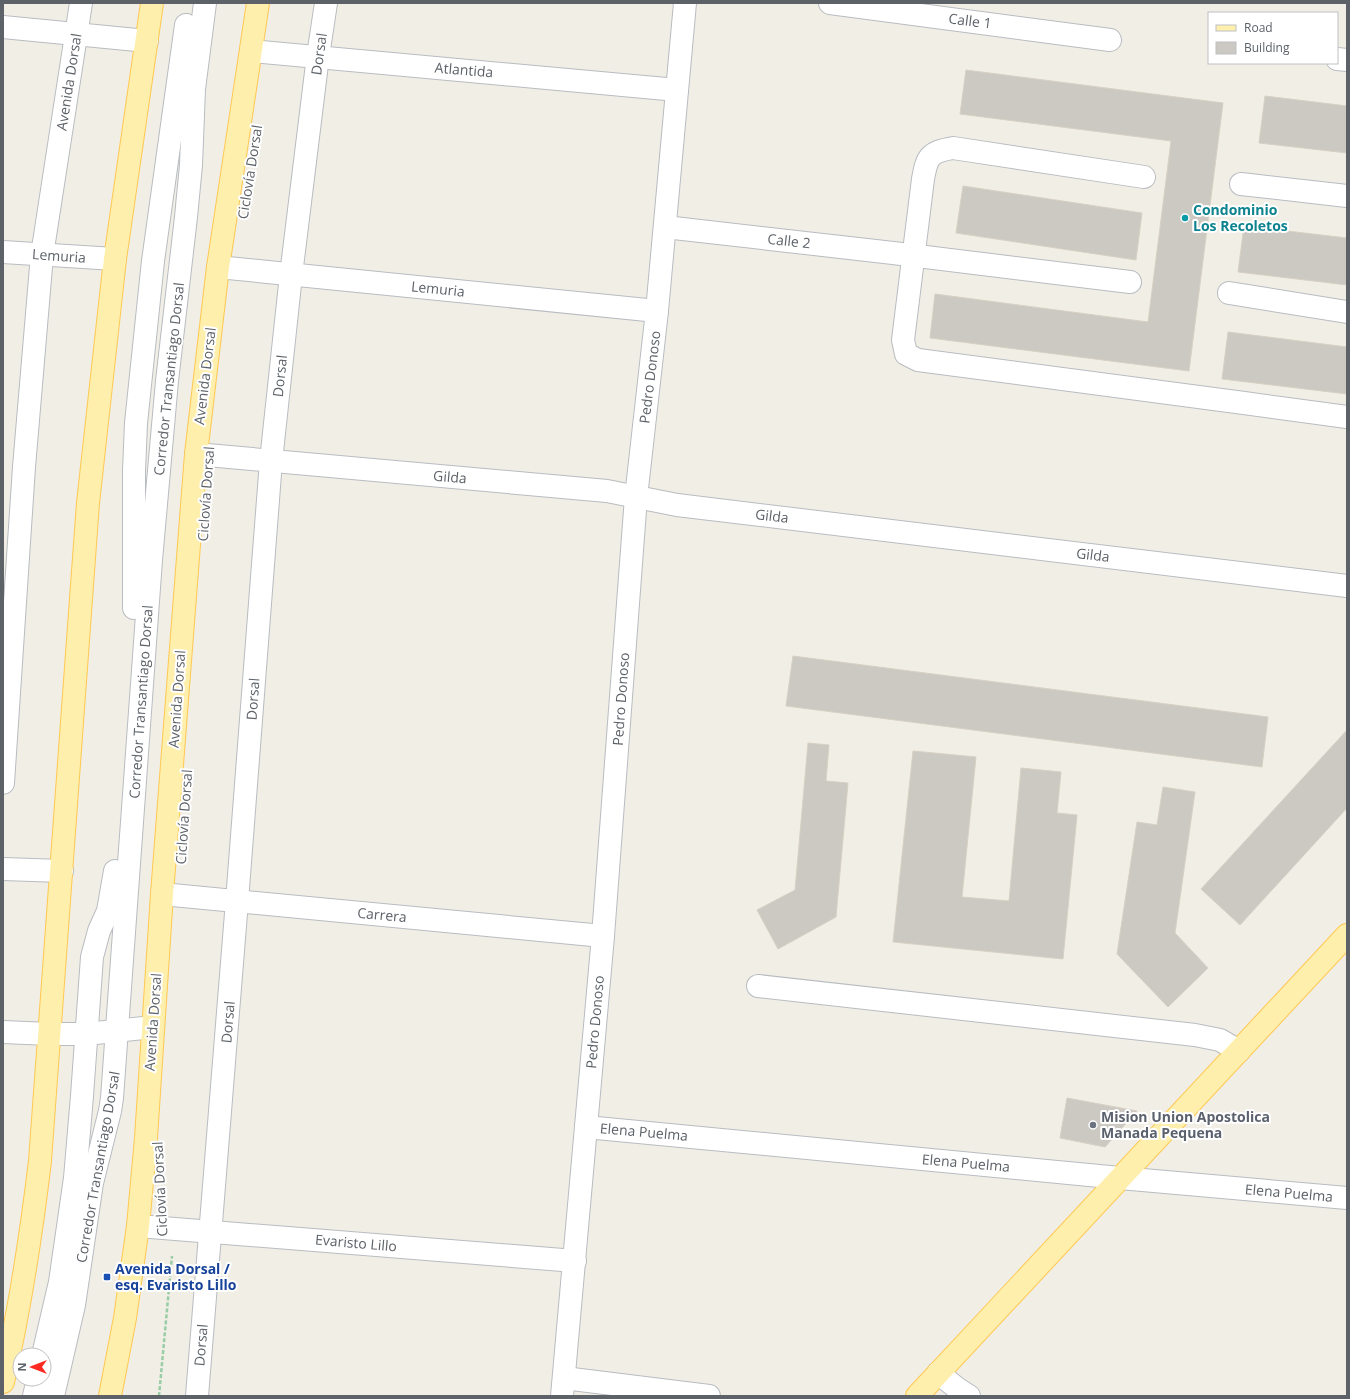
<svg xmlns="http://www.w3.org/2000/svg" width="1350" height="1399" viewBox="0 0 1350 1399" font-family="'Open Sans',sans-serif">
  <style>
    .building { fill: #ccc9c3; stroke: #d7d0c3 }
    .lines { fill: none; stroke-linecap: round; stroke-linejoin: round }
    .minor-casing { stroke: #b8bcc1; stroke-width: 24 }
    .major-casing { stroke: #ffc851; stroke-width: 24 }
    .path { stroke: #98cda5; stroke-width: 2.5; stroke-dasharray: 4 2; stroke-linecap: butt }
    .minor { stroke: #fff; stroke-width: 22 }
    .major { stroke: #ffefad; stroke-width: 22 }
    .culture-dot { fill: #0f9aa8; stroke: #fff; stroke-width: 1.5 }
    .worship-dot { fill: #6b7280; stroke: #fff; stroke-width: 1.5 }
    .transit-dot { fill: #1a4fb4; stroke: #fff; stroke-width: 1.5 }
    .labels { text-anchor: middle; stroke-width: 4; stroke-linejoin: round; paint-order: stroke }
    .street-label { font-size: 14px; fill: #5d6268; stroke: #fff }
    .culture-label { font-size: 14px; font-weight: bold; fill: #0d838f; stroke: #fff; text-anchor: start }
    .worship-label { font-size: 14px; font-weight: bold; fill: #5b616d; stroke: #fff; text-anchor: start }
    .transit-label { font-size: 14px; font-weight: bold; fill: #164399; stroke: #fff; text-anchor: start }
  </style>
  <rect width="100%" height="100%" fill="#f1eee6"/>
  <g class="building">
    <path d="M966,70L1223,103L1189,371L930,338L935,294L1148,322L1171,141L960,114Z"/>
    <path d="M1265,96L1347,106V153L1259,143Z"/>
    <path d="M963,186L1142,213L1136,260L956,233Z"/>
    <path d="M1244,226L1347,238V285L1238,272Z"/>
    <path d="M1228,332L1347,347V394L1222,379Z"/>
    <path d="M793,656L1268,717L1262,767L786,706Z"/>
    <path d="M1347,730V808L1240,925L1201,889Z"/>
    <path d="M808,743L829,745L826,781L848,783L836,917L778,949L757,910L795,890Z"/>
    <path d="M913,751L976,757L962,897L1009,901L1021,768L1061,772L1057,813L1077,815L1063,959L893,942Z"/>
    <path d="M1163,787L1195,792L1175,933L1208,968L1168,1007L1117,954L1137,822L1157,825Z"/>
    <path d="M1067,1098L1137,1111L1105,1147L1060,1138Z"/>
  </g>
  <g class="lines">
    <defs>
      <g id="minor">
        <path d="M830,3L1110,40"/>
        <path d="M3,27L147,41"/>
        <path d="M251,51L677,90"/>
        <path d="M1337,59L1347,60"/>
        <path d="M1144,177L953,148C929,152 927,157 923,179L903,340L906,354L918,360L1244,403L1347,417"/>
        <path d="M1241,184L1347,196"/>
        <path d="M665,227L893,253L1130,282"/>
        <path d="M3,252L115,259"/>
        <path d="M218,267L657,311"/>
        <path d="M1229,293L1347,312"/>
        <path d="M196,454L607,491L677,505L1347,586"/>
        <path d="M134,608V471L136,423L153,261L186,25"/>
        <path d="M3,783L24,467L42,255L81,3"/>
        <path d="M3,869L62,871"/>
        <path d="M162,894L603,936"/>
        <path d="M758,986L1195,1035L1220,1040L1239,1051"/>
        <path d="M3,1032L50,1034H86L153,1027"/>
        <path d="M586,1127L1120,1178L1347,1198"/>
        <path d="M138,1226L575,1261"/>
        <path d="M43,1355L60,1282L75,1178L82,1096L92,957L99,931L108,911L115,871"/>
        <path d="M938,1373L958,1389L969,1396"/>
        <path d="M564,1378L709,1396"/>
        <path d="M34,1396L38,1379"/>
        <path d="M53,1396L74,1305L92,1183L110,1111L112,1098L151,560L167,381L186,217L191,165L194,89L205,3"/>
        <path d="M197,1396L237,901L271,461L291,275L318,56L326,3"/>
        <path d="M562,1396L603,936L636,497L657,311L685,3"/>
      </g>
      <g id="major">
        <path d="M3,1382C20,1309 31,1236 40,1161L88,503L115,259L152,3"/>
        <path d="M110,1396L125,1318L138,1226L146,1138L162,894L196,454L218,267L258,3"/>
        <path d="M917,1396L1347,935"/>
      </g>
    </defs>
    <use href="#minor" class="minor-casing"/>
    <use href="#major" class="major-casing"/>
    <path class="path" d="M159,1396L172,1256"/>
    <use href="#minor" class="minor"/>
    <use href="#major" class="major"/>
  </g>
  <circle class="culture-dot" cx="1185" cy="218" r="4"/>
  <circle class="worship-dot" cx="1093" cy="1125" r="4"/>
  <rect class="transit-dot" x="103" y="1273" width="8" height="8" rx="2"/>
  <g class="labels">
    <g class="street-label">
      <text transform="translate(970 21) rotate(7)" y="5">Calle 1</text>
      <text transform="translate(319 54) rotate(-82)" y="5">Dorsal</text>
      <text transform="translate(464 70) rotate(5)" y="5">Atlantida</text>
      <text transform="translate(69 82) rotate(-81)" y="5">Avenida Dorsal</text>
      <text transform="translate(250 172) rotate(-81)" y="5">Ciclovía Dorsal</text>
      <text transform="translate(789 241) rotate(6)" y="5">Calle 2</text>
      <text transform="translate(59 256) rotate(4)" y="5">Lemuria</text>
      <text transform="translate(438 289) rotate(6)" y="5">Lemuria</text>
      <text transform="translate(205 376) rotate(-83)" y="5">Avenida Dorsal</text>
      <text transform="translate(280 376) rotate(-84)" y="5">Dorsal</text>
      <text transform="translate(650 377) rotate(-83)" y="5">Pedro Donoso</text>
      <text transform="translate(169 379) rotate(-84)" y="5">Corredor Transantiago Dorsal</text>
      <text transform="translate(450 477) rotate(5)" y="5">Gilda</text>
      <text transform="translate(206 494) rotate(-86)" y="5">Ciclovía Dorsal</text>
      <text transform="translate(772 516) rotate(7)" y="5">Gilda</text>
      <text transform="translate(1093 555) rotate(7)" y="5">Gilda</text>
      <text transform="translate(177 699) rotate(-86)" y="5">Avenida Dorsal</text>
      <text transform="translate(253 699) rotate(-86)" y="5">Dorsal</text>
      <text transform="translate(621 699) rotate(-86)" y="5">Pedro Donoso</text>
      <text transform="translate(141 702) rotate(-86)" y="5">Corredor Transantiago Dorsal</text>
      <text transform="translate(184 817) rotate(-86)" y="5">Ciclovía Dorsal</text>
      <text transform="translate(382 915) rotate(5)" y="5">Carrera</text>
      <text transform="translate(153 1022) rotate(-86)" y="5">Avenida Dorsal</text>
      <text transform="translate(228 1022) rotate(-85)" y="5">Dorsal</text>
      <text transform="translate(595 1022) rotate(-85)" y="5">Pedro Donoso</text>
      <text transform="translate(644 1132) rotate(5)" y="5">Elena Puelma</text>
      <text transform="translate(966 1163) rotate(5)" y="5">Elena Puelma</text>
      <text transform="translate(98 1167) rotate(-80)" y="5">Corredor Transantiago Dorsal</text>
      <text transform="translate(160 1189) rotate(-93)" y="5">Ciclovía Dorsal</text>
      <text transform="translate(1289 1193) rotate(5)" y="5">Elena Puelma</text>
      <text transform="translate(356 1243) rotate(5)" y="5">Evaristo Lillo</text>
      <text transform="translate(201 1345) rotate(-85)" y="5">Dorsal</text>
    </g>
    <g class="culture-label">
      <text x="1193" y="215">Condominio<tspan x="1193" dy="16">Los Recoletos</tspan></text>
    </g>
    <g class="worship-label">
      <text x="1101" y="1122">Mision Union Apostolica<tspan x="1101" dy="16">Manada Pequena</tspan></text>
    </g>
    <g class="transit-label">
      <text x="115" y="1274">Avenida Dorsal /<tspan x="115" dy="16">esq. Evaristo Lillo</tspan></text>
    </g>
  </g>
  <rect width="1350" height="1399" fill="none" stroke="#5d6268" stroke-width="8"/>
  <rect x="1208" y="12" width="130" height="52" fill="#ffffff" stroke="#bec0c3"/>
  <rect x="1216" y="25" width="20" height="6" fill="#ffefad" stroke="#bec0c3"/>
  <text x="1244" y="32" font-size="12" fill="#5d6268">Road</text>
  <rect x="1216" y="42" width="20" height="12" fill="#ccc9c3" stroke="#bec0c3"/>
  <text x="1244" y="52" font-size="12" fill="#5d6268">Building</text>
  <g transform="translate(32 1367) rotate(270)"><circle r="19" fill="#ffffff" stroke="#bec0c3"/>
  <path d="M0-3L7 15L0 10L-7 15Z" fill="#fc2a21"/>
  <text y="-6" font-size="11" font-weight="bold" text-anchor="middle" fill="#5d6268">N</text>
  </g>
</svg>
